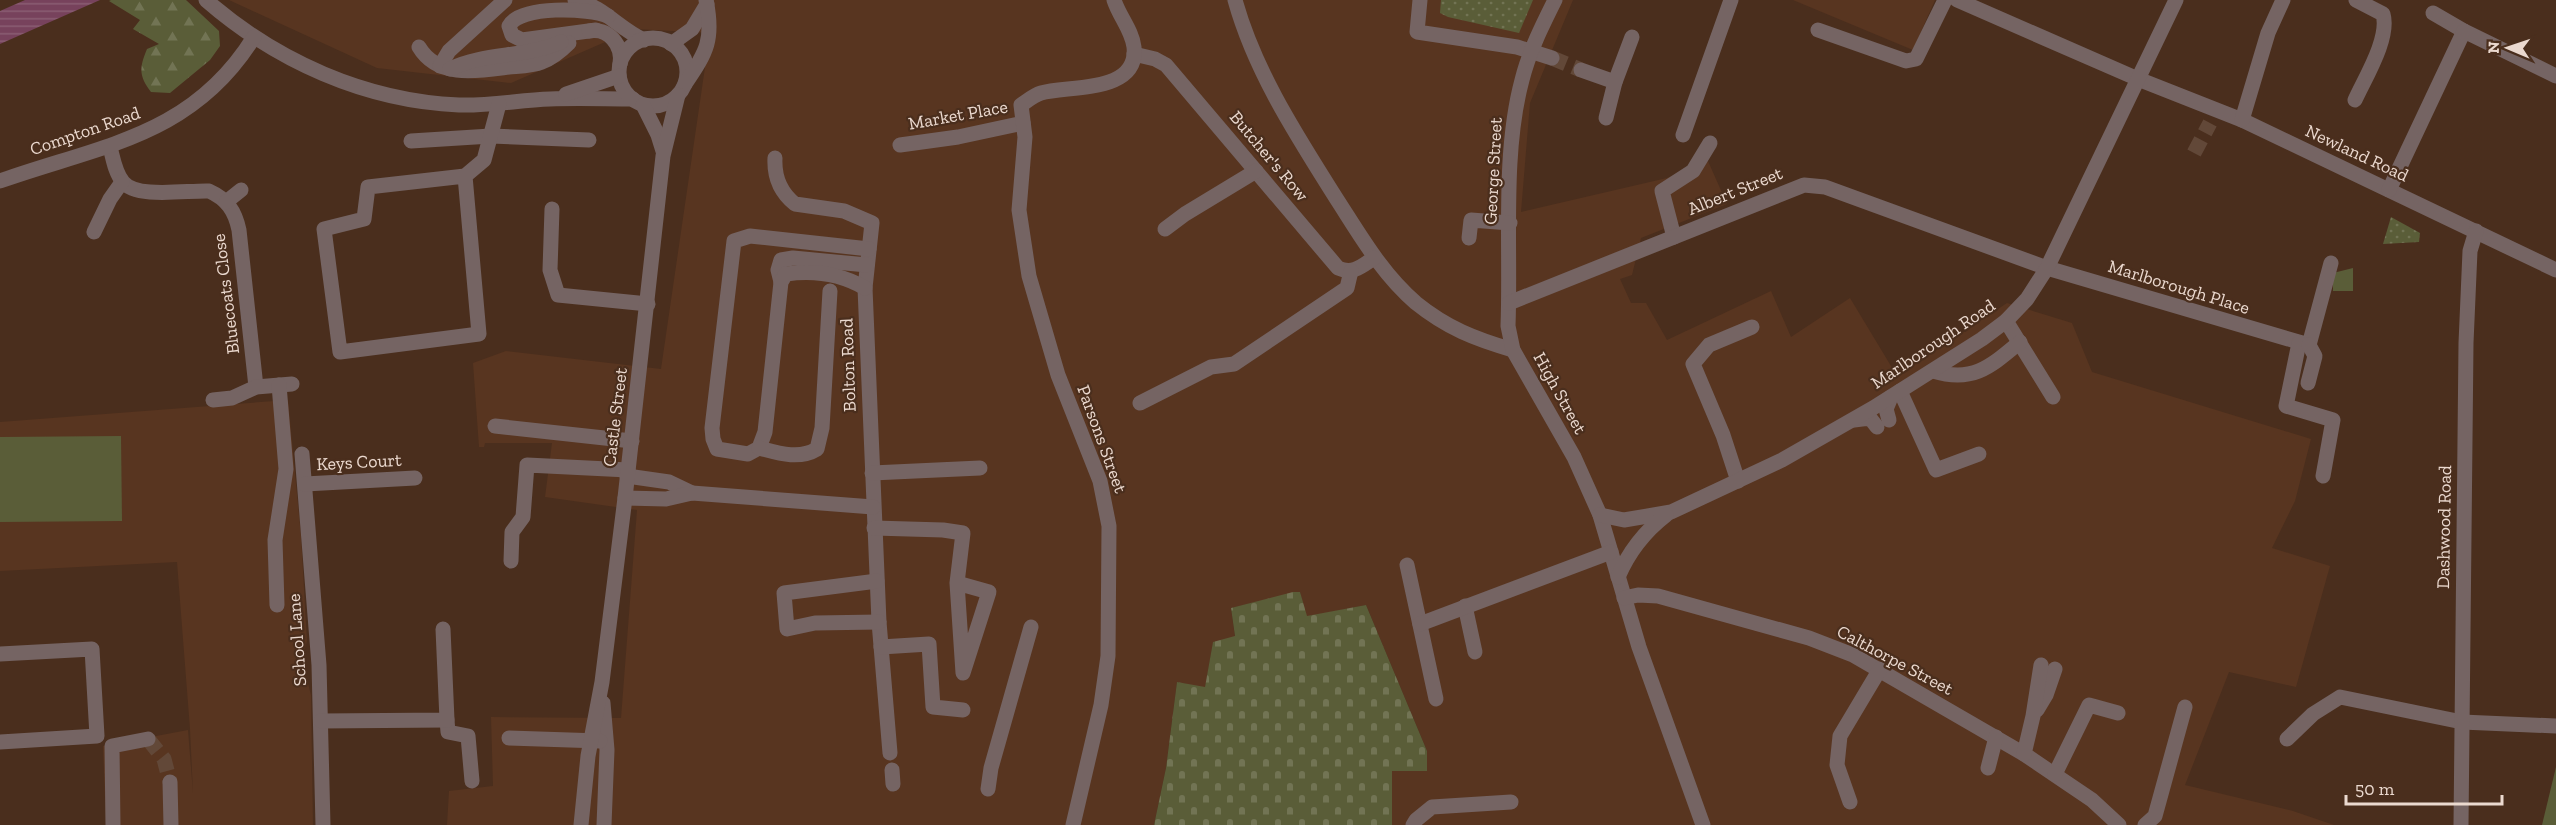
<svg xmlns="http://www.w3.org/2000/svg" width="2556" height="825" viewBox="0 0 2556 825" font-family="'Zilla Slab',serif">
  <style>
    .built { fill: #583520 }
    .grass { fill: url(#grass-dots) }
    .forest { fill: url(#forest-firs) }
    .cemetery { fill: url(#cemetery-stones) }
    .garden { fill: #5a5d38 }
    .water { fill: url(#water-rules) }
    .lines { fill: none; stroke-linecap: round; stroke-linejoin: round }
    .minor-tunnel { stroke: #624838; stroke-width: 15; stroke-dasharray: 15 8; stroke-linecap: butt }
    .minor { stroke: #756463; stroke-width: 15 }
    .labels { text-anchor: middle; stroke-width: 4.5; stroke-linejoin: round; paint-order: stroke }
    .street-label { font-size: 18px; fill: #ebd9cf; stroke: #4a2e1d }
  </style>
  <defs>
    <pattern id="grass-dots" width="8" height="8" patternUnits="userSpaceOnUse" patternTransform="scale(1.5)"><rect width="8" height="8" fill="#5a5d38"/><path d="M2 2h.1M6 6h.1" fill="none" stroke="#727454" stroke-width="1.8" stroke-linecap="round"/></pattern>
    <pattern id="forest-firs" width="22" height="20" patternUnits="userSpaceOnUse" patternTransform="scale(1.5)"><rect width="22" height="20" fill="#5a5d38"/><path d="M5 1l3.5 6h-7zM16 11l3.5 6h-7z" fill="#727454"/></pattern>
    <pattern id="cemetery-stones" width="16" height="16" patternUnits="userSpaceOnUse" patternTransform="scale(1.5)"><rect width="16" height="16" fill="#5a5d38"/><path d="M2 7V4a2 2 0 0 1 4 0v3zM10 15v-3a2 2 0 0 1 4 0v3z" fill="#727454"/></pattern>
    <pattern id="water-rules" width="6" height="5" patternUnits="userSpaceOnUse" patternTransform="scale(1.5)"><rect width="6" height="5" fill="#77425c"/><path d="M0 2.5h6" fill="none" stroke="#8a5d72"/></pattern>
  </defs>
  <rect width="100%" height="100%" fill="#4a2e1d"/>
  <g class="built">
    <path d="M229,0H1573L1530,103L1521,212L1667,178L1708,161L1727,204L1641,238L1632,275L1620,279L1631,303H1646L1667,340L1771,291L1791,337L1850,298L1897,376L2007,303L2072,323L2092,372L2311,439L2295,501L2272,548L2330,566L2296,687L2229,672L2185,785L2293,811L2334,825H1392V770L1427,751L1366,605L1306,617L1300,592L1231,608L1235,637L1213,643L1205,688L1177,682L1166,768L1154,825H447L449,791L493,786L491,717L621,718L637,510L545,497L552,443H485L484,447H479L473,363L506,351L661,369L710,33L635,29L511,83L377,68Z"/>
    <path d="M1793,0H1935L1913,50Z"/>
    <path d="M288,400L301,536L307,641L302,660L311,695L313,825H106L103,746L188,730L193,793L190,729L177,562L0,571V422Z"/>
  </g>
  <g class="grass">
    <path d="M1441,0H1533L1519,33L1448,17L1440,13Z"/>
    <path d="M2391,217L2420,233L2419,242L2383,244Z"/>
  </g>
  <path class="forest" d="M111,0H186L219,31L220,46L210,60L170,93L151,92C139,76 139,68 147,49L159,44L133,29L140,20L109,1Z"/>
  <path class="cemetery" d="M1293,592H1300L1307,616L1366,605L1427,751V771H1392V825H1154L1166,768L1177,682L1205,687L1213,642L1235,636L1231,608Z"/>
  <g class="garden">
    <path d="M2353,268V291H2333V273Z"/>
    <path d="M121,436L122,521L0,522V437Z"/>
    <path d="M2556,767V825H2542Z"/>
  </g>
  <path class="water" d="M25,0H100L0,44V11Z"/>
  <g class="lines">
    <g class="minor-tunnel">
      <path d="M1552,58L1581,70"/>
      <path d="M2194,153L2210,123"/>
      <path d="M148,739L164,759L170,782"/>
    </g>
    <g class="minor">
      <path d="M206,0C276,61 365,101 459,105C490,106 520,100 550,99C578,98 605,99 633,99"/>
      <path d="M575,0C603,6 619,29 644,40"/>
      <path d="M1235,0C1255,72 1297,136 1336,198C1360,235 1382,274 1416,303C1447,328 1475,339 1513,350"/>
      <path d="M1420,0L1417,32L1517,47L1552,58"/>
      <path d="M1555,0C1542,26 1529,52 1522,80C1502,154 1511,248 1508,326L1513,350L1574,457L1600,515L1639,647L1703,825"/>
      <path d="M1957,0L2138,79L2242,120L2556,270"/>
      <path d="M2433,13L2464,31"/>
      <path d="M596,30L522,40L512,35L509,26C520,5 589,8 608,16"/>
      <path d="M1818,30L1906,61L1916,59L1945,0"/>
      <path d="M589,31C608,27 623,45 620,64"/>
      <circle cx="653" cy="72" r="34"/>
      <path d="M671,44L692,29L707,4"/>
      <path d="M419,47C438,79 479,71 509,67C520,66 532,66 542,62C553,58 561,51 569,43"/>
      <path d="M1134,54L1155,59L1166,65L1338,268C1353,275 1362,266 1374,258"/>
      <path d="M440,66L449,51L505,0"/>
      <path d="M450,69C485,52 525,58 561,42"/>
      <path d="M1581,70L1615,82"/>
      <path d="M685,84C707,52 714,39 706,0"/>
      <path d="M566,94L619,76"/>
      <path d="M2355,100C2365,78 2390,38 2383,14L2356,0"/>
      <path d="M643,105L658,135L663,151"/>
      <path d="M1606,118L1615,82L1632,37"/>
      <path d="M2242,120L2268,33L2283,0"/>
      <path d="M1683,135L1731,0"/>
      <path d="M411,141L491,136L589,140"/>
      <path d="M900,145L958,137L1023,123"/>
      <path d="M110,147C113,158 115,173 123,182C136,199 188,190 209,191C227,199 235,211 239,230L256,387"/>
      <path d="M775,158C774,177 780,192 795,204L844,211L872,223L865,288L879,622L890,753"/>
      <path d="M465,176L479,334L340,352L324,229L364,219L368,187L465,176L484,160L499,104"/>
      <path d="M0,181C101,145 192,137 254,37"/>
      <path d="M2389,190L2464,31L2556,76"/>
      <path d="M226,202L241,190"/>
      <path d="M552,209L550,270L558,295L648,304"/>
      <path d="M1165,229L1185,214L1256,171"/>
      <path d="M94,232L110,199L122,182"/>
      <path d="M1674,237L1662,191L1693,171L1710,143"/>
      <path d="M1469,238L1471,220L1510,223"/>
      <path d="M781,282L778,270L781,260L793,258L867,265"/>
      <path d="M865,288C841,274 814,270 786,274L781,282L765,432L759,448L748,454L717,449L713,439L712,428L734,241L750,236L869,249"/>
      <path d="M1509,303L1804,185L1825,187L2047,268L2309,345L2331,263"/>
      <path d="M2006,321L2053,397"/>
      <path d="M2299,343L2286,406L2333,420L2323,476"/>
      <path d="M1933,371C1973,383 1990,367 2020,342"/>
      <path d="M2308,383L2315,356L2309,345"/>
      <path d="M1900,391L1936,470L1979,454"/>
      <path d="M213,400L232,398L256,387L292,384"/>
      <path d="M1140,403L1211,367L1234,364L1347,288L1351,271"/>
      <path d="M1854,420L1870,418L1877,427"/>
      <path d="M1889,420L1886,409L1891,397"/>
      <path d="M495,426L632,441"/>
      <path d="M759,448C778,453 799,460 817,449L822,428L830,291"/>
      <path d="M302,454L319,665L323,825"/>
      <path d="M872,473L980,468"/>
      <path d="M627,476L669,482L692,493"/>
      <path d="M1738,481L1723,435L1693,364L1709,345L1752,327"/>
      <path d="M305,484L415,478"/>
      <path d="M625,498L666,499L692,493L873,507"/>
      <path d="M1600,515L1624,520L1671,512L1782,460L1873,408L1982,339L2006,321L2027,299L2047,268L2176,0"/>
      <path d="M874,528L943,530L963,533L957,583L963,673L989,592L957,583"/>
      <path d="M511,561L512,532L523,517L527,465L628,470"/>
      <path d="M1407,565L1436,699"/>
      <path d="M1618,577C1629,551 1644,532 1666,515"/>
      <path d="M877,581L784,593L787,629L815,623L879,622"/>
      <path d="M1624,598L1638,595L1658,596L1809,638L1853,655L2024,754L2092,800L2119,825"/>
      <path d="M277,605L275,540L286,469L279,385"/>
      <path d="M1465,606L1475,652"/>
      <path d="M1420,624L1611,552"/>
      <path d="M881,647L929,644L933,707L963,710"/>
      <path d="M0,654L92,649L97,736L0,742"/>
      <path d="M603,703L607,750L604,825"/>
      <path d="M2037,710L2046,695L2055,669"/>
      <path d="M447,720L448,732L468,736L472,781"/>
      <path d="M321,721L447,720L443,629"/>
      <path d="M509,738L600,741"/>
      <path d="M2287,739L2313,714L2340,697L2462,722L2556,726"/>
      <path d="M2024,754L2033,716L2041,665"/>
      <path d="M1988,768L1996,737"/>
      <path d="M892,770L893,784"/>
      <path d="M2055,774L2089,705L2118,713"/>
      <path d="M170,782L171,825"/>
      <path d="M988,789L991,768L1031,627"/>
      <path d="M1850,802L1837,765L1840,736L1880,669"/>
      <path d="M113,825L112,746L148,739"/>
      <path d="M581,825L588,756L602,682L625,498L663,156L678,95"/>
      <path d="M1073,825L1101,705L1108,656L1109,526L1100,481L1058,375L1029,276L1019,210L1025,137L1021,105C1027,101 1034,95 1041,93C1068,85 1139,94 1134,47C1132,30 1119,16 1114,0"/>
      <path d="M1413,825L1416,820L1432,807L1511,802"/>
      <path d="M2145,825L2155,816L2185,707"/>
      <path d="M2461,825L2466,343L2470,251L2476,231"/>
    </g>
  </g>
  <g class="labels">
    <g class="street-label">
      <text transform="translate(958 115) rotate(-10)" y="6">Market Place</text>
      <text transform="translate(85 131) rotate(-19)" y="6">Compton Road</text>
      <text transform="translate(2357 153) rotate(25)" y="6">Newland Road</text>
      <text transform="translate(1269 156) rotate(50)" y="6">Butcher's Row</text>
      <text transform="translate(1493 171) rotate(-87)" y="6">George Street</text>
      <text transform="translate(1735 191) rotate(-22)" y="6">Albert Street</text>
      <text transform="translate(2179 287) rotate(17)" y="6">Marlborough Place</text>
      <text transform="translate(226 294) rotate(-97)" y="6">Bluecoats Close</text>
      <text transform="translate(1933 344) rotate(-34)" y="6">Marlborough Road</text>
      <text transform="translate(848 365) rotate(-92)" y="6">Bolton Road</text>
      <text transform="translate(1560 393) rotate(61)" y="6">High Street</text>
      <text transform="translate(615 417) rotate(-83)" y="6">Castle Street</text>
      <text transform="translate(1102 439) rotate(70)" y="6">Parsons Street</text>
      <text transform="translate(359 462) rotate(-3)" y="6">Keys Court</text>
      <text transform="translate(2444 527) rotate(-89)" y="6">Dashwood Road</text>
      <text transform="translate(297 640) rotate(-94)" y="6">School Lane</text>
      <text transform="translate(1895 660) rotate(28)" y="6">Calthorpe Street</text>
    </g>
  </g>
  <g transform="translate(2508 48) rotate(272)" stroke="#4a2e1d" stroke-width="4.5" paint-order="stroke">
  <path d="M0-4.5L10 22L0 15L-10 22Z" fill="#ebd9cf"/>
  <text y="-9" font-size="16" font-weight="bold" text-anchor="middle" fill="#ebd9cf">N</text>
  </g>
  <path d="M2346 795v9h156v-9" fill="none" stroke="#ebd9cf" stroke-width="3"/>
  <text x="2355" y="795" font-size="18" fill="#ebd9cf" stroke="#4a2e1d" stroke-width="4.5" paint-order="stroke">50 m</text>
</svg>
